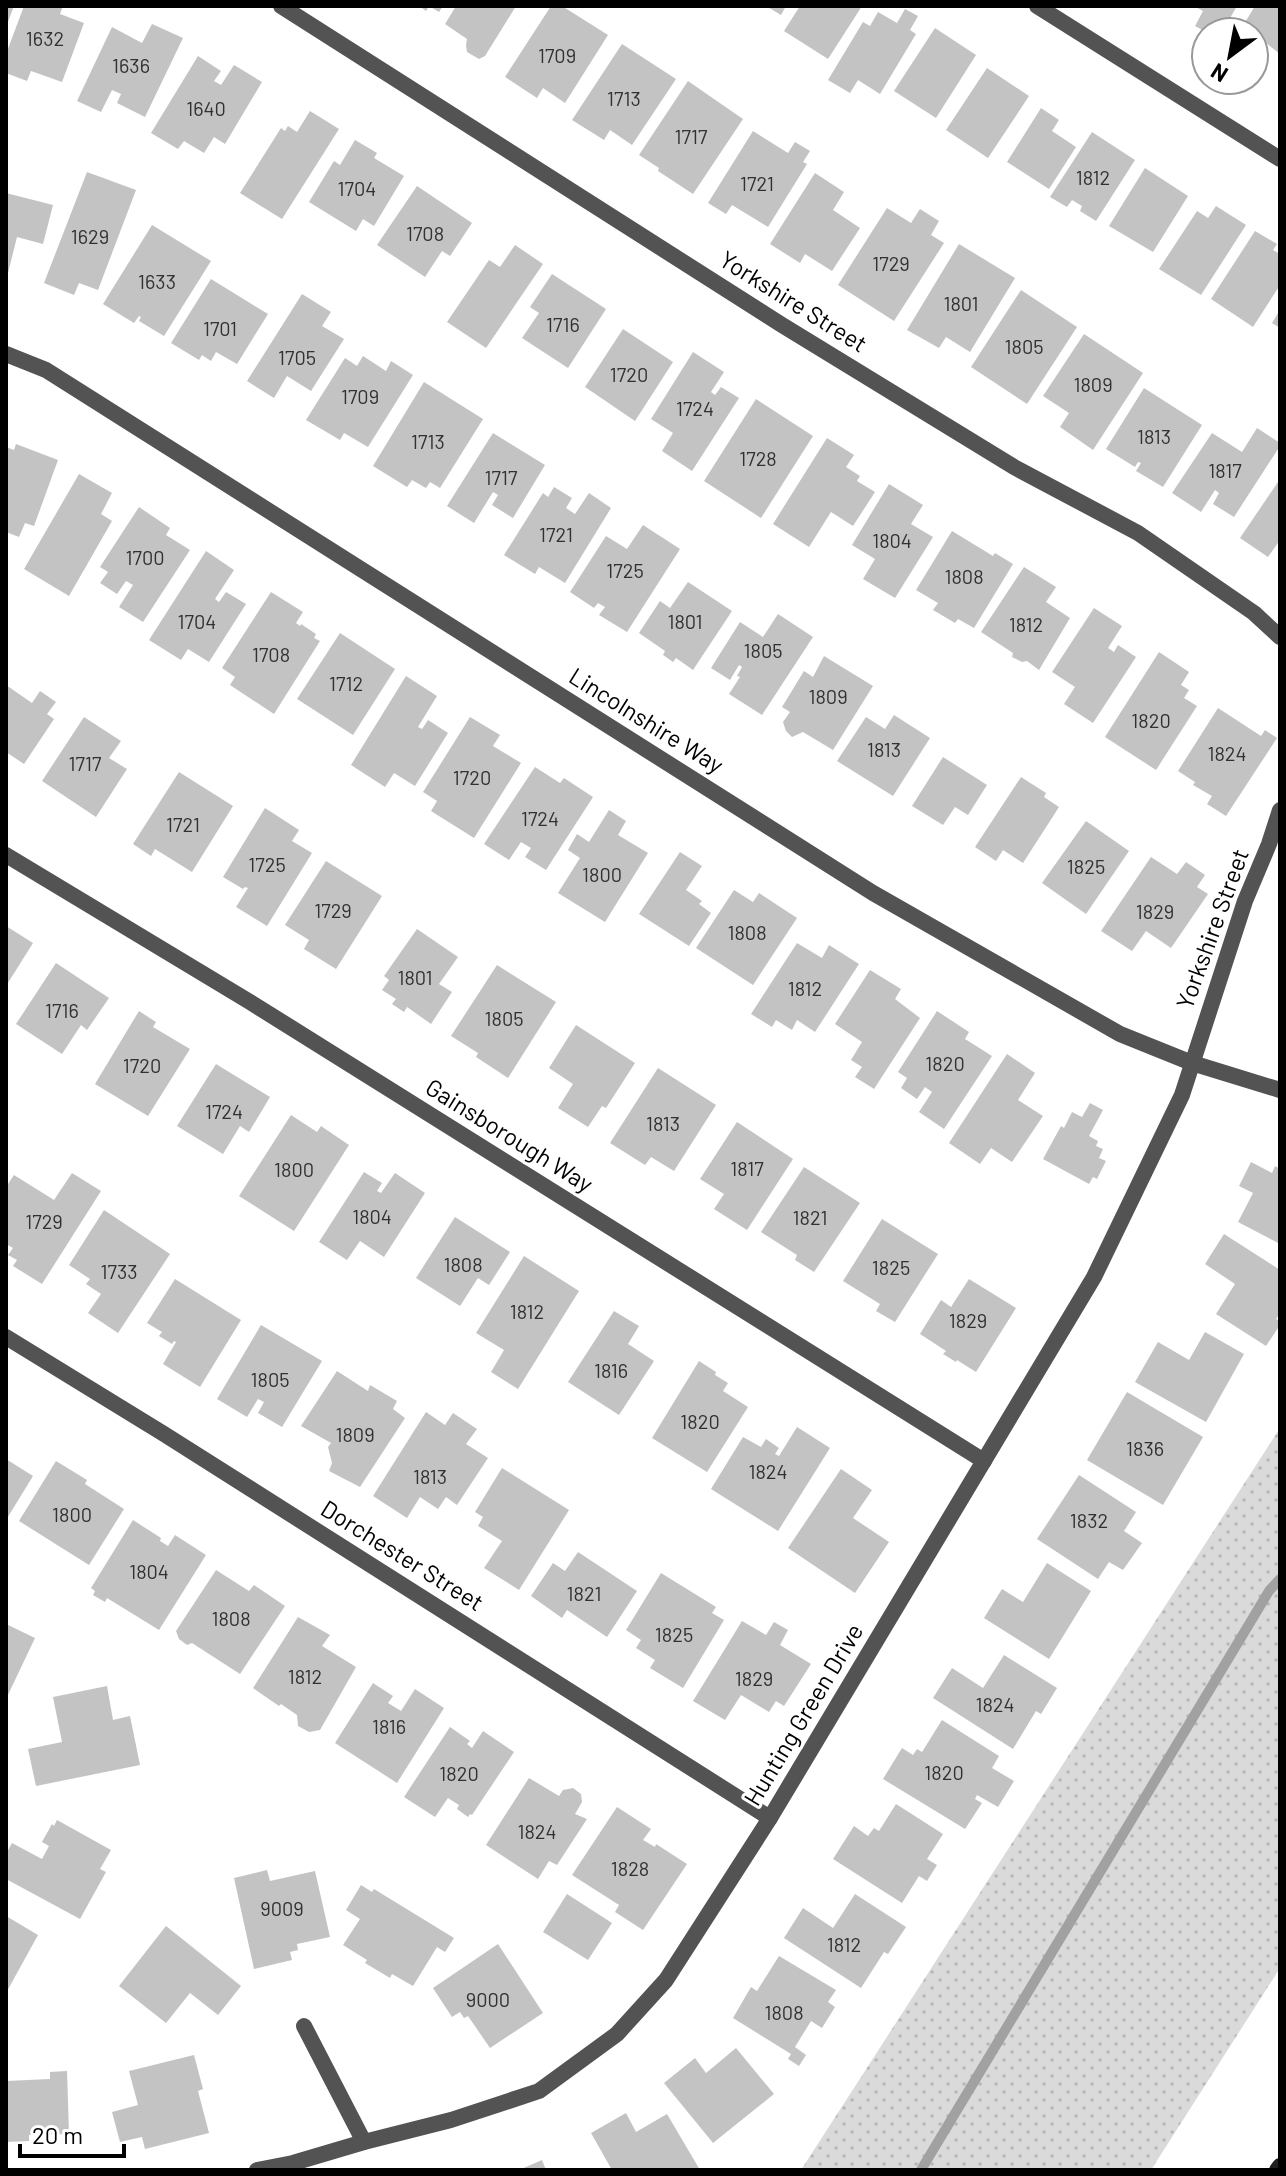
<svg xmlns="http://www.w3.org/2000/svg" width="1286" height="2176" viewBox="0 0 1286 2176" font-family="Barlow,sans-serif">
  <style>
    .grass { fill: url(#grass-dots) }
    .lines { fill: none; stroke-linecap: round; stroke-linejoin: round }
    .stream { stroke: #a1a1a1; stroke-width: 10 }
    .building { fill: #c3c3c3 }
    .minor { stroke: #535353; stroke-width: 16 }
    .secondary { stroke: #202020; stroke-width: 16 }
    .labels { text-anchor: middle; stroke-width: 6; stroke-linejoin: round; paint-order: stroke }
    .number-label { font-size: 20px; fill: #313131 }
    .street-label { font-size: 24px; fill: #000; stroke: #fff }
  </style>
  <defs>
    <pattern id="grass-dots" width="8" height="8" patternUnits="userSpaceOnUse" patternTransform="scale(2)"><rect width="8" height="8" fill="#dadada"/><path d="M2 2h.1M6 6h.1" fill="none" stroke="#b9b9b9" stroke-width="1.8" stroke-linecap="round"/></pattern>
  </defs>
  <rect width="100%" height="100%" fill="#fff"/>
  <path class="grass" d="M1280,1428V1968L1151,2170H801Z"/>
  <g class="lines">
    <path class="stream" d="M921,2170L1269,1591L1280,1579"/>
  </g>
  <g class="building">
    <path d="M6,6H14L6,27Z"/>
    <path d="M24,6H63L60,14L84,23L62,82L31,71L27,81L6,73V54Z"/>
    <path d="M419,6H443L439,12L429,6L426,11Z"/>
    <path d="M456,6H516L485,56L479,59L467,52L466,45L467,39L445,24Z"/>
    <path d="M551,6H562L608,35L565,103L543,88L537,98L505,77Z"/>
    <path d="M766,6H786L781,15Z"/>
    <path d="M800,6H862L828,59L784,31Z"/>
    <path d="M1194,6H1237L1222,32H1206L1195,26L1203,11Z"/>
    <path d="M1255,6H1280V54L1257,36L1254,40V32H1239Z"/>
    <path d="M905,9L918,16L910,30L916,34L880,94L858,80L850,93L828,80L863,22L870,26L878,12L897,23Z"/>
    <path d="M152,24L183,38L145,117L117,103L121,94L112,90L101,112L77,101L112,27L142,43Z"/>
    <path d="M935,28L976,55L936,118L894,91Z"/>
    <path d="M622,44L676,79L632,145L610,130L604,140L572,120Z"/>
    <path d="M198,56L221,71L214,81L221,85L234,65L262,82L225,144L214,137L204,153L184,141L178,149L151,133Z"/>
    <path d="M987,68L1029,96L988,158L946,130Z"/>
    <path d="M688,81L743,119L693,194L658,171L659,168L639,155Z"/>
    <path d="M1041,108L1059,120L1052,131L1076,147L1049,189L1007,162Z"/>
    <path d="M310,111L339,129L282,219L240,193L281,128L285,131L288,126L297,132Z"/>
    <path d="M753,131L788,153L795,142L810,151L803,162L807,164L768,227L732,205L726,214L708,203Z"/>
    <path d="M1092,132L1135,160L1096,221L1080,211L1082,206L1072,200L1067,207L1050,197Z"/>
    <path d="M355,140L377,153L374,158L404,176L374,226L363,219L356,231L309,202L334,161L340,165Z"/>
    <path d="M1145,168L1188,196L1153,252L1109,226Z"/>
    <path d="M87,172L136,190L98,290L79,283L74,295L44,283Z"/>
    <path d="M815,173L844,192L833,210L860,228L832,271L805,254L800,263L770,244Z"/>
    <path d="M417,186L472,223L450,256L442,251L425,277L377,245Z"/>
    <path d="M6,193L53,205L43,244L17,237L7,277Z"/>
    <path d="M1216,206L1246,225L1201,295L1159,269L1197,211L1208,218Z"/>
    <path d="M887,208L911,223L920,209L939,221L931,235L944,243L894,321L838,285Z"/>
    <path d="M152,225L211,261L164,336L139,321L141,317L139,316L134,323L103,304Z"/>
    <path d="M1255,231L1277,244L1273,250L1280,254V285L1253,327L1211,299Z"/>
    <path d="M959,244L1015,278L970,352L946,337L939,348L907,330Z"/>
    <path d="M515,245L543,264L486,348L447,322L489,260L500,267Z"/>
    <path d="M552,274L606,309L568,368L522,338L539,313L530,307Z"/>
    <path d="M211,279L268,314L237,364L216,352L211,361L202,355L199,360L171,343Z"/>
    <path d="M1021,290L1077,327L1027,404L971,367Z"/>
    <path d="M302,294L331,312L322,326L344,339L311,391L287,376L274,398L247,381Z"/>
    <path d="M1280,310V328L1272,323Z"/>
    <path d="M623,329L673,362L635,421L585,387Z"/>
    <path d="M1084,334L1143,373L1093,450L1060,427L1069,413L1043,396Z"/>
    <path d="M693,352L724,372L711,392L715,395L721,387L739,398L692,471L662,451L673,433L651,419Z"/>
    <path d="M363,356L386,371L391,361L413,375L368,447L344,433L340,440L306,420L345,358L357,366Z"/>
    <path d="M424,382L483,419L440,488L430,482L426,488L412,480L407,487L373,466Z"/>
    <path d="M1144,388L1202,425L1163,487L1136,471L1141,463L1138,462L1135,467L1106,449Z"/>
    <path d="M756,399L813,436L761,518L704,481Z"/>
    <path d="M1257,428L1280,443V446L1234,517L1213,504L1219,493L1215,490L1201,512L1172,493L1212,433L1242,452Z"/>
    <path d="M493,433L545,465L513,518L492,505L498,495L493,492L474,523L447,506Z"/>
    <path d="M827,438L854,455L846,467L860,476L857,481L875,492L853,526L831,512L809,547L773,524Z"/>
    <path d="M16,444L58,460L34,526L25,523L19,537L6,532V447L14,450Z"/>
    <path d="M79,474L112,493L101,514L112,521L69,596L24,569Z"/>
    <path d="M1280,479V540L1268,557L1240,538Z"/>
    <path d="M889,484L923,505L911,524L933,537L895,598L863,579L875,559L852,545Z"/>
    <path d="M554,487L572,498L566,508L575,514L589,493L611,508L565,583L539,567L535,574L504,555L543,493L548,497Z"/>
    <path d="M139,507L170,528L166,535L190,550L143,622L119,607L133,585L126,581L117,594L100,583L108,572L100,567Z"/>
    <path d="M643,525L680,549L627,632L599,615L605,607L598,603L594,608L570,592L606,536L627,549Z"/>
    <path d="M952,531L993,556L995,553L1013,564L974,628L958,619L955,623L933,610L938,603L916,590Z"/>
    <path d="M206,551L234,570L215,599L219,602L226,592L246,604L209,662L188,649L181,660L149,640Z"/>
    <path d="M1024,567L1056,587L1046,602L1070,618L1039,670L1027,661L1022,662L1012,657L1013,653L981,632Z"/>
    <path d="M688,582L732,611L693,670L676,658L673,662L663,655L665,651L639,633L660,601L670,608Z"/>
    <path d="M271,592L303,612L296,623L300,626L301,624L316,634L314,638L320,641L274,714L230,685L235,677L222,668Z"/>
    <path d="M1094,608L1122,626L1108,648L1114,652L1118,645L1136,657L1093,723L1064,704L1075,687L1052,672Z"/>
    <path d="M778,614L813,637L762,715L729,694L740,677L737,676L742,667L739,665L730,680L711,668L740,622L763,637Z"/>
    <path d="M340,633L395,669L353,735L297,699Z"/>
    <path d="M1159,652L1189,672L1181,685L1189,690L1184,698L1197,706L1156,770L1105,737Z"/>
    <path d="M824,656L873,686L833,750L803,732L792,737L786,731L783,722L790,712L782,707L804,671L813,677Z"/>
    <path d="M406,676L437,696L418,727L422,729L428,720L448,733L415,786L394,773L385,787L351,765Z"/>
    <path d="M6,685L32,703L40,691L56,702L47,714L54,719L24,764L6,752Z"/>
    <path d="M1218,708L1261,736L1265,730L1277,738L1226,816L1207,804L1212,796L1193,785L1195,782L1178,771Z"/>
    <path d="M894,715L930,738L893,796L837,761L866,717L885,729Z"/>
    <path d="M84,717L121,741L109,758L127,769L96,817L42,781Z"/>
    <path d="M470,717L500,735L493,746L521,763L474,838L431,811L437,801L423,792Z"/>
    <path d="M943,757L987,785L968,815L955,807L943,825L912,806Z"/>
    <path d="M535,767L560,783L564,778L593,797L546,870L525,857L531,848L521,842L509,860L484,844Z"/>
    <path d="M179,772L233,806L192,872L155,849L151,856L133,844Z"/>
    <path d="M1021,777L1046,793L1044,797L1059,807L1023,863L1003,850L996,861L975,847Z"/>
    <path d="M265,808L299,830L292,841L312,853L267,926L236,907L248,888L245,887L243,889L223,877Z"/>
    <path d="M609,810L626,821L618,835L648,853L605,922L558,893L580,858L568,850L577,834L589,842Z"/>
    <path d="M1086,821L1129,851L1086,914L1042,883Z"/>
    <path d="M680,852L702,866L686,890L702,901L699,904L711,913L689,946L639,914Z"/>
    <path d="M1151,857L1177,874L1186,862L1205,875L1197,887L1208,894L1171,948L1146,931L1132,951L1101,931Z"/>
    <path d="M326,861L382,896L336,969L304,949L309,940L285,925Z"/>
    <path d="M734,890L753,902L759,893L797,918L753,985L696,948Z"/>
    <path d="M6,926L33,943L6,986Z"/>
    <path d="M417,929L458,957L439,984L452,992L431,1024L407,1007L404,1012L392,1004L396,999L382,990L389,980L384,976Z"/>
    <path d="M797,943L822,958L829,945L859,964L815,1032L797,1020L792,1030L776,1020L772,1027L751,1014Z"/>
    <path d="M56,963L109,998L87,1030L81,1025L62,1054L16,1024Z"/>
    <path d="M497,965L556,1002L508,1078L476,1057L478,1053L451,1036Z"/>
    <path d="M870,970L901,989L895,999L920,1018L874,1089L855,1077L862,1067L851,1060L862,1042L835,1024Z"/>
    <path d="M139,1011L156,1022L153,1027L190,1049L148,1116L95,1084Z"/>
    <path d="M937,1011L969,1032L965,1039L992,1056L944,1129L919,1112L932,1092L925,1087L917,1099L901,1088L907,1078L898,1072Z"/>
    <path d="M576,1025L635,1063L606,1108L602,1106L588,1127L558,1108L573,1084L549,1068Z"/>
    <path d="M1007,1054L1035,1073L1018,1100L1043,1116L1012,1162L991,1148L980,1164L949,1143Z"/>
    <path d="M216,1064L270,1097L249,1132L240,1126L223,1154L177,1126Z"/>
    <path d="M658,1068L716,1105L674,1171L651,1157L645,1165L610,1143Z"/>
    <path d="M1090,1103L1103,1110L1089,1136L1098,1141L1096,1146L1103,1149L1099,1158L1106,1161L1097,1179L1093,1177L1089,1184L1043,1159L1061,1126L1064,1128L1072,1112L1082,1117Z"/>
    <path d="M291,1115L317,1132L321,1126L349,1145L294,1231L239,1196Z"/>
    <path d="M737,1122L793,1159L747,1230L714,1209L724,1194L700,1179Z"/>
    <path d="M1251,1162L1272,1173L1275,1166L1280,1169V1244L1238,1222L1253,1193L1239,1186Z"/>
    <path d="M804,1167L860,1203L814,1272L795,1260L797,1255L761,1232Z"/>
    <path d="M364,1172L382,1183L377,1191L381,1193L395,1173L425,1193L384,1257L360,1241L347,1260L319,1242Z"/>
    <path d="M72,1173L101,1191L42,1284L13,1266L17,1260L8,1255L13,1248L6,1244V1187L14,1175L54,1200Z"/>
    <path d="M104,1210L170,1254L118,1333L88,1313L101,1294L86,1284L90,1279L69,1265Z"/>
    <path d="M455,1217L510,1252L489,1285L478,1278L460,1306L416,1278Z"/>
    <path d="M882,1219L938,1254L895,1322L876,1311L880,1304L843,1281Z"/>
    <path d="M1224,1234L1280,1270V1313L1276,1319L1280,1321V1325L1266,1346L1216,1314L1235,1284L1205,1264Z"/>
    <path d="M524,1256L579,1291L518,1389L491,1372L504,1350L476,1333Z"/>
    <path d="M175,1279L241,1320L200,1387L163,1364L176,1342L174,1341L172,1344L159,1336L162,1332L147,1323Z"/>
    <path d="M969,1279L1016,1308L976,1372L957,1360L956,1362L943,1354L946,1351L920,1334L941,1300L951,1307Z"/>
    <path d="M614,1311L639,1326L628,1344L654,1361L619,1415L568,1382Z"/>
    <path d="M261,1325L322,1361L282,1427L258,1413L264,1402L258,1399L247,1417L217,1399Z"/>
    <path d="M1205,1332L1244,1354L1206,1422L1135,1382L1158,1342L1189,1360Z"/>
    <path d="M699,1361L716,1372L715,1375L728,1383L723,1391L748,1407L707,1472L652,1438Z"/>
    <path d="M337,1371L368,1391L370,1385L397,1401L393,1409L405,1418L360,1487L329,1471L332,1463L328,1447L331,1443L301,1426Z"/>
    <path d="M1127,1392L1203,1437L1163,1505L1087,1460Z"/>
    <path d="M426,1412L445,1425L453,1413L477,1429L466,1444L488,1458L457,1505L446,1497L438,1509L420,1497L407,1518L373,1496Z"/>
    <path d="M797,1427L830,1448L778,1531L711,1489L743,1437L761,1447L766,1439L779,1448L775,1454L779,1456Z"/>
    <path d="M6,1459L33,1476L6,1520Z"/>
    <path d="M56,1461L87,1480L85,1484L124,1509L89,1565L19,1521Z"/>
    <path d="M502,1468L569,1510L519,1590L484,1568L502,1541L478,1526L483,1517L475,1512Z"/>
    <path d="M841,1469L872,1490L853,1518L889,1542L855,1593L788,1548Z"/>
    <path d="M1079,1475L1136,1512L1124,1531L1142,1543L1123,1570L1109,1562L1098,1579L1037,1539Z"/>
    <path d="M133,1520L161,1538L160,1541L168,1546L175,1535L206,1555L159,1630L107,1598L105,1602L93,1595L95,1591L91,1588Z"/>
    <path d="M578,1552L637,1591L607,1637L567,1610L562,1618L531,1596L553,1563L565,1571Z"/>
    <path d="M1047,1563L1091,1591L1049,1659L984,1618L1002,1589L1023,1602Z"/>
    <path d="M216,1570L249,1591L254,1585L285,1606L240,1674L192,1643L187,1645L179,1639L176,1631Z"/>
    <path d="M661,1573L716,1607L712,1613L724,1620L683,1688L650,1668L655,1660L636,1648L641,1640L626,1630Z"/>
    <path d="M298,1617L330,1635L322,1646L356,1667L320,1730L309,1732L298,1726L297,1715L281,1704L279,1706L253,1688Z"/>
    <path d="M742,1621L766,1635L774,1622L788,1630L780,1645L811,1664L784,1706L776,1701L769,1712L741,1695L725,1720L693,1701Z"/>
    <path d="M6,1624L35,1638L6,1699Z"/>
    <path d="M1004,1655L1057,1688L1041,1714L1036,1711L1013,1749L933,1698L952,1668L983,1688Z"/>
    <path d="M373,1683L393,1696L388,1703L401,1711L415,1689L444,1708L397,1783L335,1743Z"/>
    <path d="M107,1686L113,1720L130,1716L140,1765L36,1786L28,1749L62,1742L53,1697Z"/>
    <path d="M942,1720L999,1756L992,1768L1014,1781L998,1807L977,1795L975,1799L982,1803L965,1829L883,1779L902,1748L913,1755L917,1749L922,1752Z"/>
    <path d="M450,1727L470,1741L467,1744L472,1748L483,1731L514,1752L472,1815L470,1814L468,1817L457,1809L459,1805L448,1798L435,1817L404,1797Z"/>
    <path d="M529,1778L559,1796L563,1790L573,1788L581,1794L582,1802L575,1814L587,1819L557,1865L549,1861L538,1879L486,1845Z"/>
    <path d="M896,1804L943,1834L927,1859L937,1865L927,1881L919,1876L902,1903L833,1859L854,1826L868,1836L874,1828L879,1831Z"/>
    <path d="M617,1807L651,1829L643,1840L655,1847L656,1844L687,1864L643,1930L615,1912L619,1905L572,1875Z"/>
    <path d="M57,1820L111,1850L100,1869L106,1872L80,1919L6,1879V1854L12,1843L42,1859L49,1846L42,1842L52,1824L54,1826Z"/>
    <path d="M267,1870L270,1881L315,1871L330,1937L297,1944L298,1950L290,1952L292,1960L254,1969L234,1878Z"/>
    <path d="M361,1885L372,1892L374,1889L454,1938L445,1952L437,1947L413,1986L392,1974L390,1978L365,1963L367,1960L343,1945L360,1919L346,1910Z"/>
    <path d="M567,1894L612,1923L588,1960L543,1932Z"/>
    <path d="M855,1894L906,1927L888,1954L884,1952L861,1988L784,1938L803,1908L833,1928Z"/>
    <path d="M6,1916L38,1935L6,1993Z"/>
    <path d="M166,1926L241,1986L218,2015L190,1993L166,2023L119,1986Z"/>
    <path d="M498,1944L543,2013L490,2048L468,2016L464,2018L460,2012L452,2017L433,1988Z"/>
    <path d="M779,1956L836,1990L828,2002L835,2007L822,2028L811,2021L795,2047L806,2055L799,2066L788,2059L791,2054L733,2018L751,1987L757,1991Z"/>
    <path d="M736,2048L774,2094L713,2143L664,2083L695,2058L706,2073Z"/>
    <path d="M194,2055L203,2089L198,2091L209,2133L145,2149L142,2137L120,2142L112,2112L138,2105L129,2071Z"/>
    <path d="M67,2071L69,2134L29,2135V2141L6,2142V2081L50,2079V2072Z"/>
    <path d="M626,2113L636,2132L667,2114L700,2170H612L591,2133Z"/>
    <path d="M542,2160L546,2170H519Z"/>
  </g>
  <g class="lines">
    <g class="minor">
      <path d="M281,6L782,325L1014,467L1138,533L1254,613L1280,637"/>
      <path d="M1037,6L1280,159"/>
      <path d="M6,354L46,370L873,893L1120,1034L1192,1063L1280,1090"/>
      <path d="M6,855L250,1002L984,1461"/>
      <path d="M6,1337L164,1434L770,1818"/>
      <path d="M304,2026L364,2142"/>
      <path d="M257,2170L293,2163L364,2142L451,2120L539,2091L617,2034L666,1980L770,1818L1094,1277L1182,1095L1245,901L1269,844L1280,810"/>
    </g>
    <path class="secondary" d="M1277,2170L1280,2166"/>
  </g>
  <g class="labels">
    <g class="number-label">
      <text x="45" y="46">1632</text>
      <text x="557" y="63">1709</text>
      <text x="131" y="73">1636</text>
      <text x="624" y="106">1713</text>
      <text x="206" y="116">1640</text>
      <text x="691" y="144">1717</text>
      <text x="1093" y="185">1812</text>
      <text x="757" y="191">1721</text>
      <text x="357" y="196">1704</text>
      <text x="425" y="241">1708</text>
      <text x="90" y="244">1629</text>
      <text x="891" y="271">1729</text>
      <text x="157" y="289">1633</text>
      <text x="961" y="311">1801</text>
      <text x="563" y="332">1716</text>
      <text x="220" y="336">1701</text>
      <text x="1024" y="354">1805</text>
      <text x="297" y="365">1705</text>
      <text x="629" y="382">1720</text>
      <text x="1093" y="392">1809</text>
      <text x="360" y="404">1709</text>
      <text x="695" y="416">1724</text>
      <text x="1154" y="444">1813</text>
      <text x="428" y="449">1713</text>
      <text x="758" y="466">1728</text>
      <text x="1225" y="478">1817</text>
      <text x="501" y="485">1717</text>
      <text x="556" y="542">1721</text>
      <text x="892" y="548">1804</text>
      <text x="145" y="565">1700</text>
      <text x="625" y="578">1725</text>
      <text x="964" y="584">1808</text>
      <text x="197" y="629">1704</text>
      <text x="685" y="629">1801</text>
      <text x="1026" y="632">1812</text>
      <text x="763" y="658">1805</text>
      <text x="271" y="662">1708</text>
      <text x="346" y="691">1712</text>
      <text x="828" y="704">1809</text>
      <text x="1151" y="728">1820</text>
      <text x="884" y="757">1813</text>
      <text x="1227" y="761">1824</text>
      <text x="85" y="771">1717</text>
      <text x="472" y="785">1720</text>
      <text x="540" y="826">1724</text>
      <text x="183" y="832">1721</text>
      <text x="267" y="872">1725</text>
      <text x="1086" y="874">1825</text>
      <text x="602" y="882">1800</text>
      <text x="333" y="918">1729</text>
      <text x="1155" y="919">1829</text>
      <text x="747" y="940">1808</text>
      <text x="415" y="985">1801</text>
      <text x="805" y="996">1812</text>
      <text x="62" y="1018">1716</text>
      <text x="504" y="1026">1805</text>
      <text x="945" y="1071">1820</text>
      <text x="142" y="1073">1720</text>
      <text x="224" y="1119">1724</text>
      <text x="663" y="1131">1813</text>
      <text x="747" y="1176">1817</text>
      <text x="294" y="1177">1800</text>
      <text x="372" y="1224">1804</text>
      <text x="810" y="1225">1821</text>
      <text x="44" y="1229">1729</text>
      <text x="463" y="1272">1808</text>
      <text x="891" y="1275">1825</text>
      <text x="119" y="1279">1733</text>
      <text x="527" y="1319">1812</text>
      <text x="968" y="1328">1829</text>
      <text x="611" y="1378">1816</text>
      <text x="270" y="1387">1805</text>
      <text x="700" y="1429">1820</text>
      <text x="355" y="1442">1809</text>
      <text x="1145" y="1456">1836</text>
      <text x="768" y="1479">1824</text>
      <text x="430" y="1484">1813</text>
      <text x="72" y="1522">1800</text>
      <text x="1089" y="1528">1832</text>
      <text x="149" y="1579">1804</text>
      <text x="584" y="1601">1821</text>
      <text x="231" y="1626">1808</text>
      <text x="674" y="1642">1825</text>
      <text x="305" y="1684">1812</text>
      <text x="754" y="1686">1829</text>
      <text x="995" y="1712">1824</text>
      <text x="389" y="1734">1816</text>
      <text x="944" y="1780">1820</text>
      <text x="459" y="1781">1820</text>
      <text x="537" y="1839">1824</text>
      <text x="630" y="1876">1828</text>
      <text x="282" y="1916">9009</text>
      <text x="844" y="1952">1812</text>
      <text x="488" y="2007">9000</text>
      <text x="784" y="2020">1808</text>
    </g>
    <g class="street-label">
      <text transform="translate(793 302) rotate(32)" y="8">Yorkshire Street</text>
      <text transform="translate(646 721) rotate(32)" y="8">Lincolnshire Way</text>
      <text transform="translate(1213 929) rotate(-70)" y="8">Yorkshire Street</text>
      <text transform="translate(509 1136) rotate(32)" y="8">Gainsborough Way</text>
      <text transform="translate(402 1556) rotate(32)" y="8">Dorchester Street</text>
      <text transform="translate(804 1715) rotate(-59)" y="8">Hunting Green Drive</text>
    </g>
  </g>
  <rect width="1286" height="2176" fill="none" stroke="#000000" stroke-width="16"/>
  <g transform="translate(1230 56) rotate(212)"><circle r="38" fill="#ffffff" stroke="#999999" stroke-width="2"/>
  <path d="M0-6L14 30L0 20L-14 30Z" fill="#000000"/>
  <text y="-12" font-size="22" font-weight="bold" text-anchor="middle" fill="#000000">N</text>
  </g>
  <path d="M20 2144v12h104v-12" fill="none" stroke="#000000" stroke-width="4"/>
  <text x="32" y="2144" font-size="24" fill="#000000" stroke="#ffffff" stroke-width="6" paint-order="stroke">20 m</text>
</svg>
